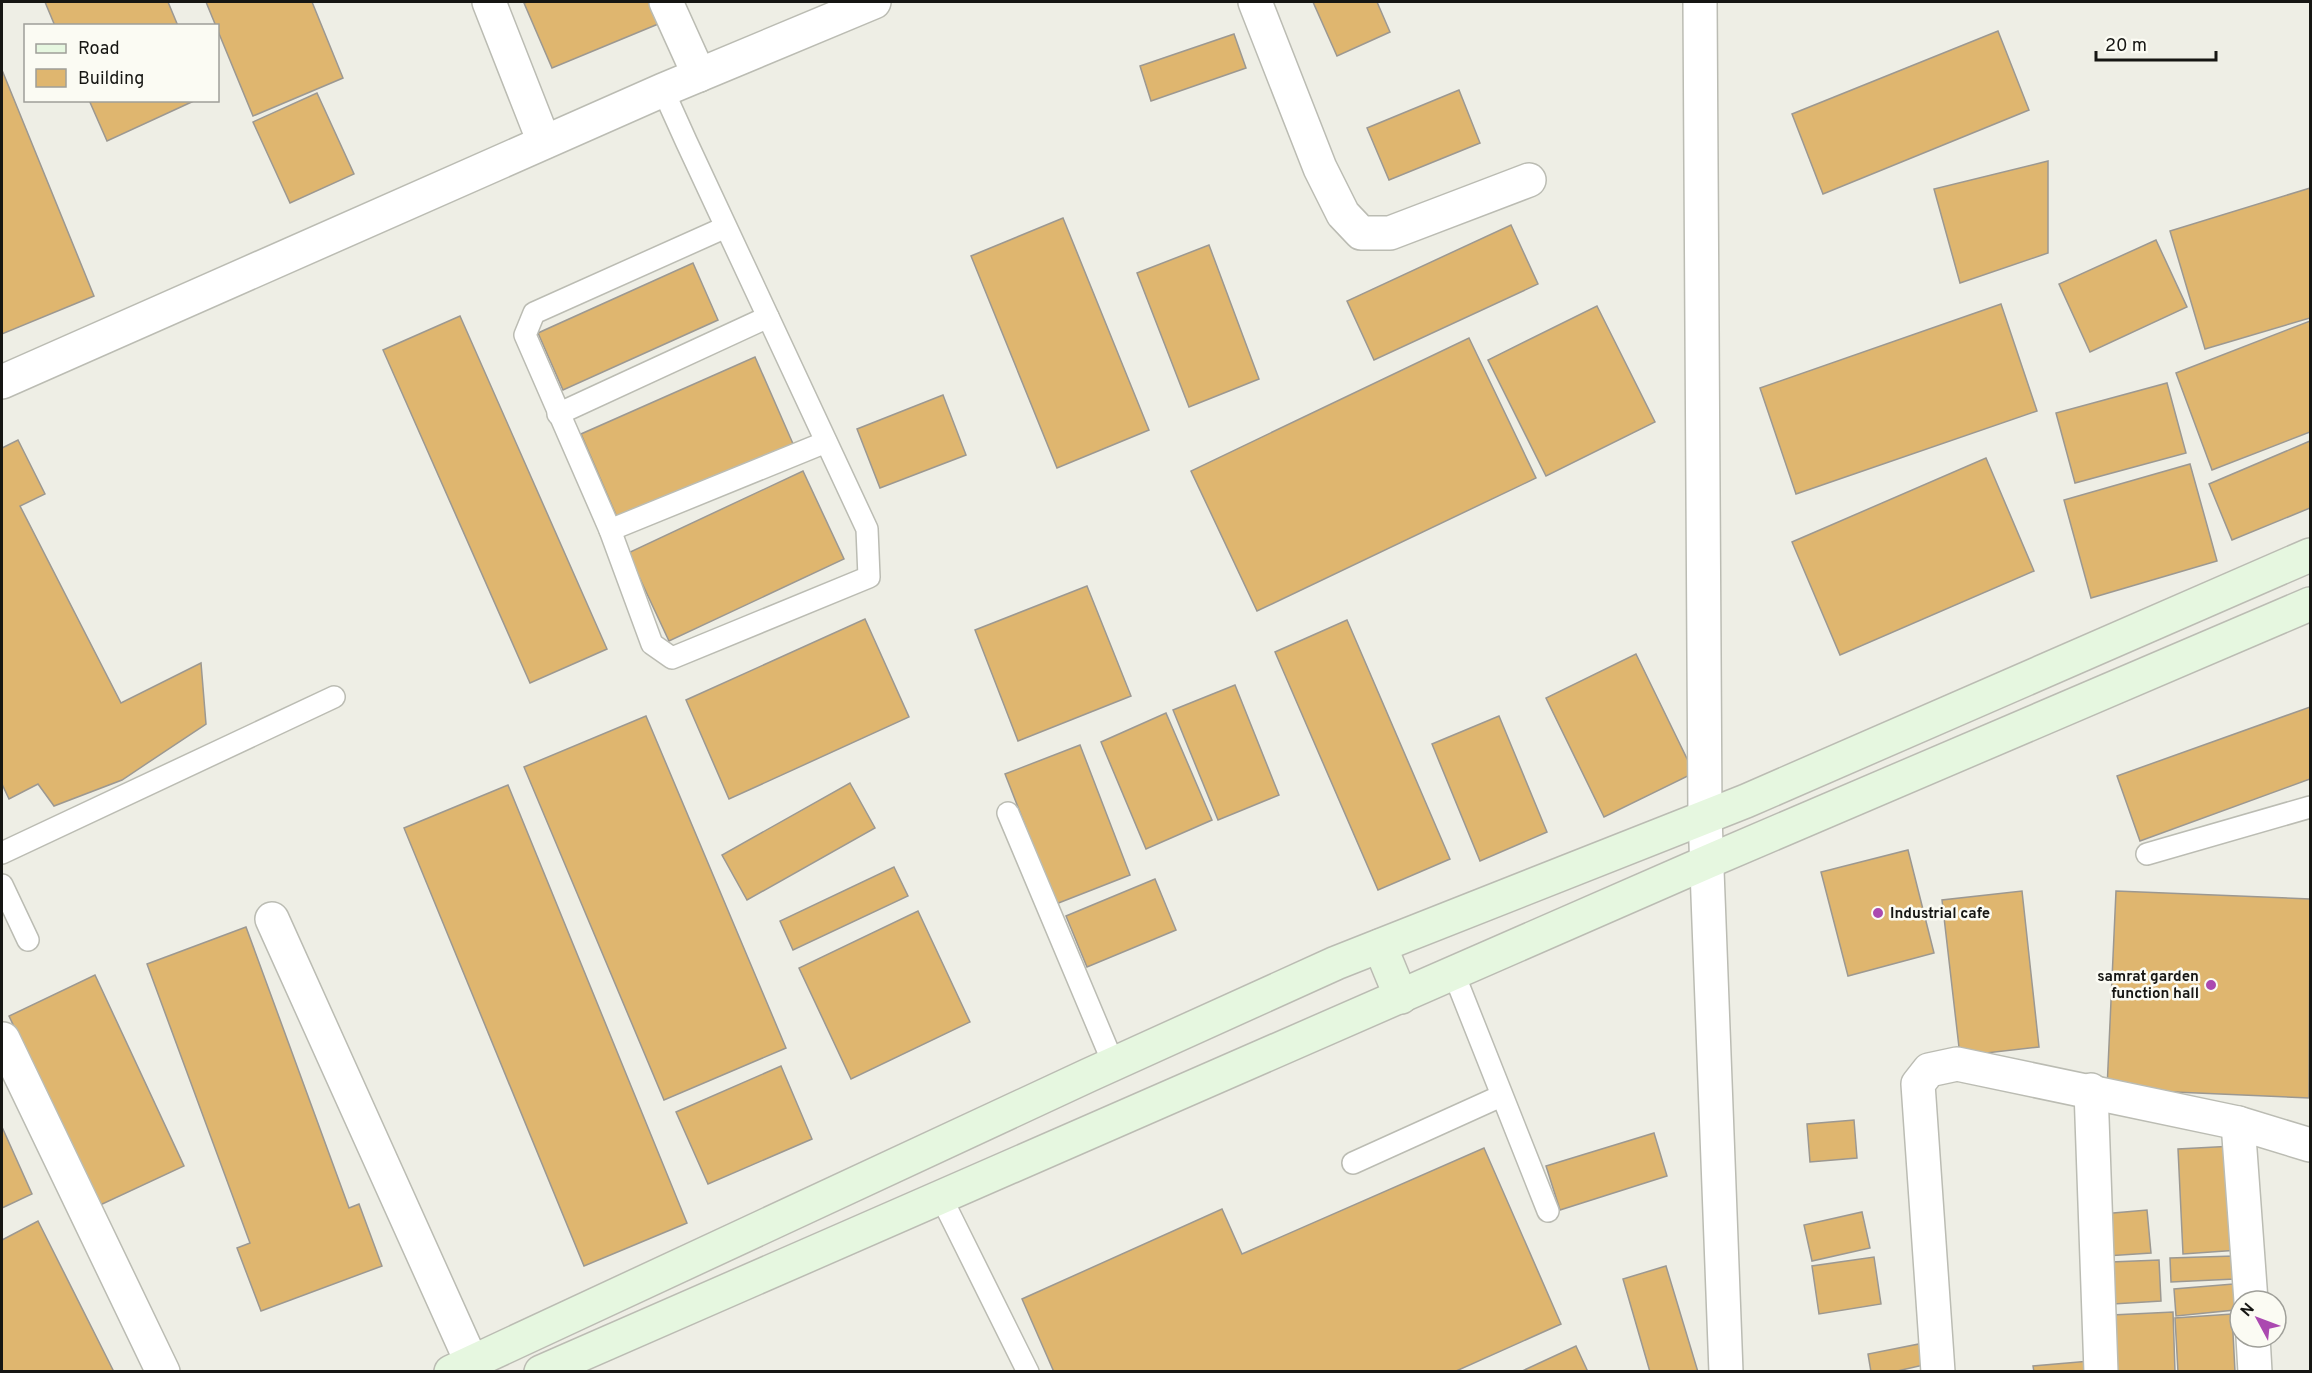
<svg xmlns="http://www.w3.org/2000/svg" width="2312" height="1373" viewBox="0 0 2312 1373" font-family="Overpass,sans-serif">
  <style>
    .building { fill: #dfb66f; stroke: #9c9891; stroke-width: 1.5 }
    .lines { fill: none; stroke-linecap: round; stroke-linejoin: round }
    .lane-casing { stroke: #bbbcb3; stroke-width: 24 }
    .street-casing { stroke: #bbbcb3; stroke-width: 36 }
    .secondary-casing { stroke: #bbbcb3; stroke-width: 36 }
    .lane { stroke: #fff; stroke-width: 21 }
    .street { stroke: #fff; stroke-width: 33 }
    .secondary { stroke: #e6f7e0; stroke-width: 33 }
    .poi-dot { fill: #ab49b0; stroke: #fbfbf3; stroke-width: 2 }
    .labels { text-anchor: middle; stroke-width: 5; stroke-linejoin: round; paint-order: stroke }
    .poi-label { font-size: 15px; font-weight: bold; fill: #161613; stroke: #fbfbf3; text-anchor: start }
  </style>
  <rect width="100%" height="100%" fill="#eeeee5"/>
  <g class="building">
    <path d="M45,2H168L178,26H55Z"/>
    <path d="M206,2H312L343,78L253,116Z"/>
    <path d="M528,2H655L663,22L552,68L524,3Z"/>
    <path d="M1313,2H1377L1390,32L1337,56Z"/>
    <path d="M1998,31L2029,110L1823,194L1792,114Z"/>
    <path d="M1234,34L1246,68L1151,101L1140,66Z"/>
    <path d="M2,70L94,296L2,334Z"/>
    <path d="M1459,90L1480,143L1389,180L1367,128Z"/>
    <path d="M317,93L354,174L290,203L253,122Z"/>
    <path d="M89,100H196L107,141Z"/>
    <path d="M2048,161V253L1960,283L1934,189Z"/>
    <path d="M2310,188V318L2205,349L2170,231Z"/>
    <path d="M1063,218L1149,430L1057,468L971,256Z"/>
    <path d="M1511,225L1538,284L1374,360L1347,301Z"/>
    <path d="M2156,240L2187,307L2090,352L2059,284Z"/>
    <path d="M1209,245L1259,379L1189,407L1137,273Z"/>
    <path d="M693,263L718,320L563,390L538,333Z"/>
    <path d="M2001,304L2037,411L1796,494L1760,388Z"/>
    <path d="M1597,306L1655,422L1546,476L1488,360Z"/>
    <path d="M460,316L607,649L530,683L383,350Z"/>
    <path d="M2310,321V432L2212,470L2176,373Z"/>
    <path d="M1469,338L1536,478L1257,611L1191,471Z"/>
    <path d="M755,357L794,446L619,522L581,434Z"/>
    <path d="M2167,383L2186,453L2075,483L2056,413Z"/>
    <path d="M943,395L966,455L880,488L857,429Z"/>
    <path d="M18,440L45,494L20,506L121,703L201,663L206,724L122,780L54,806L38,784L9,799L2,784V448Z"/>
    <path d="M2310,441V508L2232,540L2209,484Z"/>
    <path d="M1986,458L2034,571L1840,655L1792,542Z"/>
    <path d="M2190,464L2217,561L2091,598L2064,500Z"/>
    <path d="M803,471L844,559L669,641L628,553Z"/>
    <path d="M1087,586L1131,696L1018,741L975,630Z"/>
    <path d="M865,619L909,717L729,799L686,700Z"/>
    <path d="M1347,620L1450,859L1378,890L1275,652Z"/>
    <path d="M1636,654L1694,773L1604,817L1546,698Z"/>
    <path d="M1235,685L1279,795L1218,820L1173,710Z"/>
    <path d="M2310,707V779L2140,841L2117,776Z"/>
    <path d="M1166,713L1212,820L1146,849L1101,742Z"/>
    <path d="M646,716L786,1048L664,1100L524,767Z"/>
    <path d="M1499,716L1547,832L1480,861L1432,744Z"/>
    <path d="M1080,745L1130,875L1056,904L1005,774Z"/>
    <path d="M850,783L875,828L747,900L722,855Z"/>
    <path d="M508,785L687,1223L584,1266L404,828Z"/>
    <path d="M1908,850L1934,953L1848,976L1821,872Z"/>
    <path d="M894,867L908,896L793,950L780,921Z"/>
    <path d="M1155,879L1176,930L1087,967L1066,916Z"/>
    <path d="M2022,891L2039,1047L1960,1056L1942,900Z"/>
    <path d="M2116,891L2310,899L2309,1098L2107,1089Z"/>
    <path d="M918,911L970,1022L851,1079L799,968Z"/>
    <path d="M246,927L349,1208L359,1204L382,1266L261,1311L237,1248L250,1243L147,964Z"/>
    <path d="M95,975L184,1166L98,1206L9,1016Z"/>
    <path d="M781,1066L812,1139L708,1184L676,1112Z"/>
    <path d="M1854,1120L1857,1158L1810,1162L1807,1124Z"/>
    <path d="M2,1127L32,1194L2,1208Z"/>
    <path d="M1654,1133L1667,1176L1560,1210L1546,1166Z"/>
    <path d="M2234,1146L2239,1250L2183,1254L2178,1149Z"/>
    <path d="M1484,1148L1561,1324L1454,1372H1054L1022,1299L1222,1209L1242,1254Z"/>
    <path d="M2147,1210L2151,1253L2106,1256L2102,1214Z"/>
    <path d="M1862,1212L1870,1248L1812,1261L1804,1225Z"/>
    <path d="M38,1221L114,1372H2V1240Z"/>
    <path d="M2234,1256L2235,1279L2171,1282L2170,1258Z"/>
    <path d="M1874,1257L1881,1304L1819,1314L1812,1266Z"/>
    <path d="M2159,1260L2161,1301L2113,1304L2111,1262Z"/>
    <path d="M1666,1266L1698,1372H1650L1623,1279Z"/>
    <path d="M2233,1284L2235,1310L2176,1316L2174,1289Z"/>
    <path d="M2173,1312L2175,1372H2115L2112,1315Z"/>
    <path d="M2232,1314L2235,1372H2178L2175,1318Z"/>
    <path d="M1924,1343L1928,1364L1893,1372H1871L1868,1354Z"/>
    <path d="M1576,1346L1588,1372H1520Z"/>
    <path d="M2090,1361L2091,1372H2034L2033,1366Z"/>
  </g>
  <g class="lines">
    <defs>
      <g id="lane">
        <path d="M663,90L686,141L867,529L869,577L672,658L652,644L610,530L525,335L534,313L726,227"/>
        <path d="M558,414L768,317"/>
        <path d="M610,530L826,442"/>
        <path d="M1008,813L1114,1065"/>
        <path d="M2,853L334,697"/>
        <path d="M2147,854L2310,807"/>
        <path d="M2,885L28,940"/>
        <path d="M1454,974L1548,1211"/>
        <path d="M1353,1163L1501,1096"/>
        <path d="M941,1197L1028,1372"/>
      </g>
      <g id="street">
        <path d="M489,2L544,142"/>
        <path d="M666,2L699,75"/>
        <path d="M1255,2L1320,168L1343,214L1361,233H1390L1529,180"/>
        <path d="M1700,2L1705,817L1726,1372"/>
        <path d="M2,382L663,90L874,2"/>
        <path d="M272,919L476,1372"/>
        <path d="M3,1039L163,1372"/>
        <path d="M2091,1090L2101,1372"/>
        <path d="M2238,1123L2251,1301"/>
        <path d="M2253,1337L2255,1372"/>
        <path d="M1938,1372L1918,1084L1929,1070L1957,1064L2238,1123L2310,1145"/>
      </g>
      <g id="secondary">
        <path d="M1380,946L1401,997"/>
        <path d="M451,1372L1089,1075L1336,963L1746,801L2310,555"/>
        <path d="M541,1372L1707,862L2310,604"/>
      </g>
    </defs>
    <use href="#lane" class="lane-casing"/>
    <use href="#street" class="street-casing"/>
    <use href="#secondary" class="secondary-casing"/>
    <use href="#lane" class="lane"/>
    <use href="#street" class="street"/>
    <use href="#secondary" class="secondary"/>
  </g>
  <g class="poi-dot">
    <circle cx="1878" cy="913" r="6"/>
    <circle cx="2211" cy="985" r="6"/>
  </g>
  <g class="labels">
    <g class="poi-label">
      <text x="1890" y="918">Industrial cafe</text>
      <text x="2199" y="981" text-anchor="end">samrat garden<tspan x="2199" dy="17">function hall</tspan></text>
    </g>
  </g>
  <rect width="2312" height="1373" fill="none" stroke="#161613" stroke-width="6"/>
  <rect x="24" y="24" width="195" height="78" fill="#fbfbf3" stroke="#9f9f99" stroke-width="1.5"/>
  <rect x="36" y="44" width="30" height="9" fill="#e6f7e0" stroke="#9f9f99" stroke-width="1.5"/>
  <text x="78" y="54" font-size="18" fill="#161613">Road</text>
  <rect x="36" y="69" width="30" height="18" fill="#dfb66f" stroke="#9f9f99" stroke-width="1.5"/>
  <text x="78" y="84" font-size="18" fill="#161613">Building</text>
  <g transform="translate(2258 1319) rotate(311)"><circle r="28" fill="#fbfbf3" stroke="#9f9f99" stroke-width="1.5"/>
  <path d="M0-4.5L10 22L0 15L-10 22Z" fill="#ab49b0"/>
  <text y="-9" font-size="16" font-weight="bold" text-anchor="middle" fill="#161613">N</text>
  </g>
  <path d="M2096 51v9h120v-9" fill="none" stroke="#161613" stroke-width="3"/>
  <text x="2105" y="51" font-size="18" fill="#161613" stroke="#fbfbf3" stroke-width="4.5" paint-order="stroke">20 m</text>
</svg>
